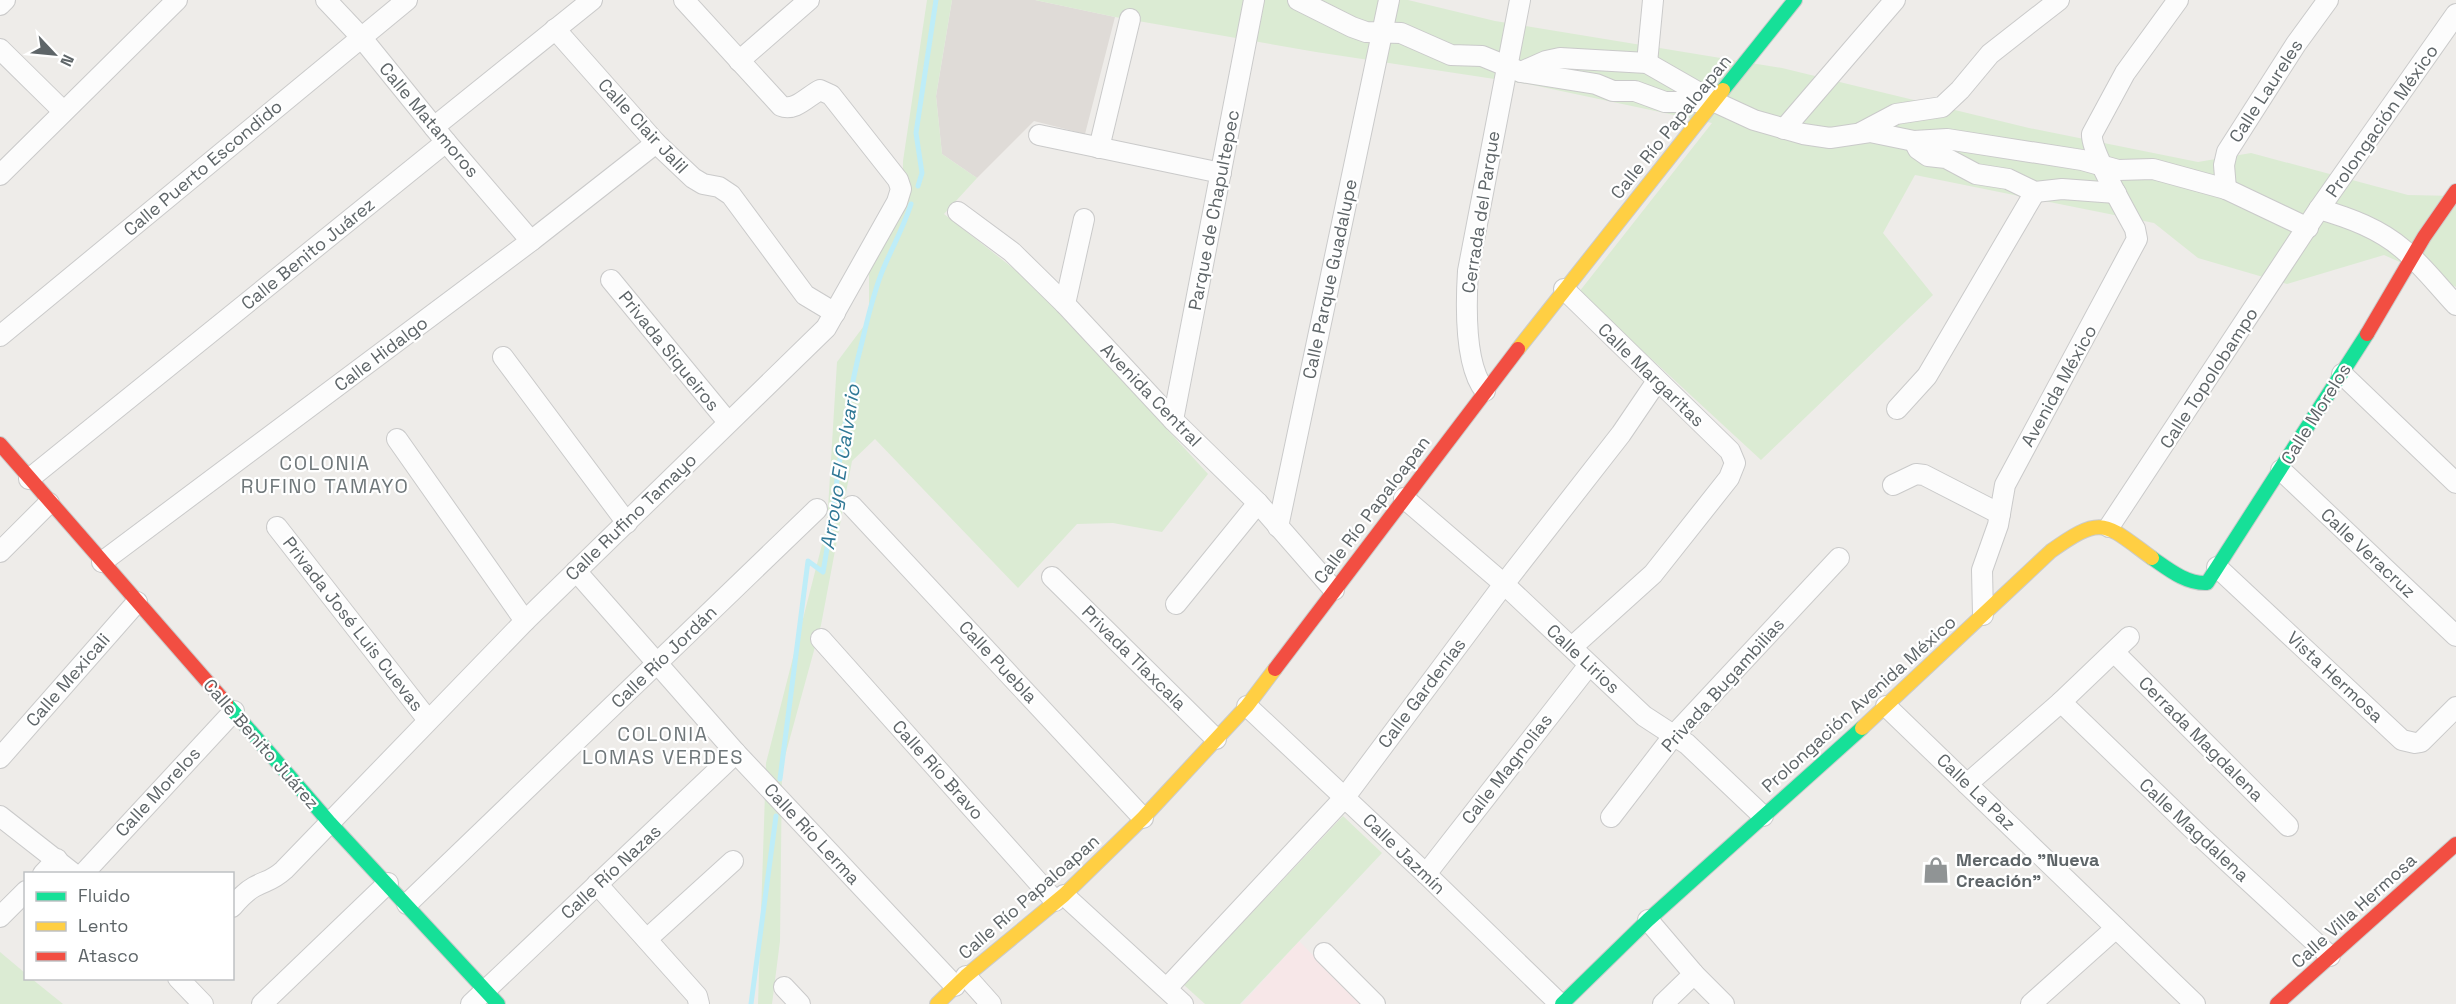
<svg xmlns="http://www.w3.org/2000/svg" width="2456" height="1004" viewBox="0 0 2456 1004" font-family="'Space Grotesk',sans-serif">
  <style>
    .education { fill: #dfdbd7 }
    .medical { fill: #f7e7e8 }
    .green { fill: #dbebd3 }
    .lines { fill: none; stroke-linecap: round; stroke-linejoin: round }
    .stream { stroke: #beedf8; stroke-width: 5 }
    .street-casing { stroke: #cacaca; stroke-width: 22 }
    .fast-casing { stroke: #cacbcb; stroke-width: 16 }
    .slow-casing { stroke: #cacbcb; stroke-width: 16 }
    .jam-casing { stroke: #cacbcb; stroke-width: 16 }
    .street { stroke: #fcfcfc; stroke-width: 20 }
    .fast { stroke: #16e098; stroke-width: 14 }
    .slow { stroke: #ffcf43; stroke-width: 14 }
    .jam { stroke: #f24e42; stroke-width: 14 }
    .labels { text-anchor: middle; stroke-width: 4.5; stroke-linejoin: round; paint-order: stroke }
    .street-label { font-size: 18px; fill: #5e6568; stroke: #fff }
    .poi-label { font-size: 18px; font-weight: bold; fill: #5e6568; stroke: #fff; text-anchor: start }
    .neighbourhood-label { font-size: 20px; letter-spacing: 1.5px; fill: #6f777a; stroke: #fff }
    .water-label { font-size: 20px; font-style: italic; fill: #317996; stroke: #fff }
  </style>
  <rect width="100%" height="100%" fill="#eeece9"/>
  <path class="education" d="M952,0H1035L1115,17L1085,134L1034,121L977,178L942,154L936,96Z"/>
  <path class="medical" d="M1299,941L1361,1004H1242Z"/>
  <g class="green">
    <path d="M927,0H952L936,96L942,154L977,178L944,214L1037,287L1208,474L1162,532L1113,523L1077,524L1018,588L875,439L852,461L821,625L782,767L780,941L772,1004H758L766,763L827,525L837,362L869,319V267L902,206L903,161Z"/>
    <path d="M1035,0H1408L1495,21L1782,68L2029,128L2198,162L2251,153L2408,195L2456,196V287L2384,255L2287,284L2198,258L2154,223L1915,175L1883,233L1933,295L1761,460L1579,292L1712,123L1528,84L1316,52L1115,17Z"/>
    <path d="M1343,816L1382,853L1240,1004H1205L1184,985Z"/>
    <path d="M0,952L25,973L26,978L32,979L63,1004H0Z"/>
  </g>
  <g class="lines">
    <g class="stream">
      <path d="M918,186L922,173L916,133L936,0"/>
      <path d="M780,779L808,561L823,572C837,496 842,418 862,342C868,317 874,290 884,267C893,246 904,226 911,204"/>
      <path d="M751,1004L776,816"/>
    </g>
    <defs>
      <g id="street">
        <path d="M326,0L361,37L446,142L531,241"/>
        <path d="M1298,0L1352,27L1366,32L1401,33L1451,55L1482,56L1521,72L1596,84L1613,91H1635L1665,102H1715L1754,120L1803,134L1830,138L1870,132L1914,141L1947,139L2082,160L2118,170L2153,169L2226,189L2308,228"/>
        <path d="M0,5L5,0"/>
        <path d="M555,29L656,143L693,178L703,184L719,187L731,195L805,295L835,313"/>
        <path d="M0,49L63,111"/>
        <path d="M739,61L809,0"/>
        <path d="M1647,63L1653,0"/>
        <path d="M1521,72L1546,61L1560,58L1647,63L1715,102"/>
        <path d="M434,127L592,0"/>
        <path d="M1784,129L1895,0"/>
        <path d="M1862,132L1896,114L1942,107L1960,90L1990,54L2059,0"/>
        <path d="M1039,135L1221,173"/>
        <path d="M1914,141L1918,149L1928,156L1946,158L1976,174L2008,179L2035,192L2062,189L2116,193"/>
        <path d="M1099,148L1130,19"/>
        <path d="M0,175L177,0"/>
        <path d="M2226,189L2224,165L2227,152L2296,44L2328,0"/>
        <path d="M2319,209C2350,218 2380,229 2404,250C2423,266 2439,287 2456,305"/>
        <path d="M958,212L1012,252L1065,304L1173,420L1258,503L1334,590"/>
        <path d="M611,280L728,422"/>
        <path d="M1564,289L1730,451L1735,463L1729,478L1653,574L1572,647"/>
        <path d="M1065,304L1084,219"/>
        <path d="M0,336L407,0"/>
        <path d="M503,357L627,523"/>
        <path d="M2342,374L2456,483"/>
        <path d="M1485,391C1464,365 1466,303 1468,271L1520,0"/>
        <path d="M1897,409L1927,376L2035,192"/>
        <path d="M1173,420L1254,0"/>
        <path d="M397,439L525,621"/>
        <path d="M2281,470L2456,636"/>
        <path d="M29,479L446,142"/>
        <path d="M1893,485L1916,474L1924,475L2000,514"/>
        <path d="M1404,498L1504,584L1644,716L1687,744L1763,816"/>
        <path d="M852,506L1143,818"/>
        <path d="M277,527L428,720"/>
        <path d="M1278,527L1389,0"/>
        <path d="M2109,527L2319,209L2456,14"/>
        <path d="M0,552L49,503"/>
        <path d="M102,562L531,241L656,143"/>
        <path d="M2217,567L2402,740L2415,743L2421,742L2456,707"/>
        <path d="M576,571L736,753L955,986"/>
        <path d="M1052,577L1216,739"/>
        <path d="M1176,604L1258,503"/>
        <path d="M1983,615L1982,570L1998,525L2005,485L2137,239L2135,229C2126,212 2090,150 2092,134L2125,73L2178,0"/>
        <path d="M821,639L1055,901"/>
        <path d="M2114,652L2288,826"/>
        <path d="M2061,702L2200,836L2330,956"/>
        <path d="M1247,706L1426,874L1560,1004"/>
        <path d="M1886,706L2195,1004"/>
        <path d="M0,758L137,602"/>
        <path d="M1967,784L2061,702L2129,637"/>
        <path d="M0,816L74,874"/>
        <path d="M1611,817L1674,735L1839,558"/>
        <path d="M43,874L57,859"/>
        <path d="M83,874L234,711"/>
        <path d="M1426,874L1589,665"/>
        <path d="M597,884L697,996L699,1004"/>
        <path d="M1064,895L1183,1004"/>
        <path d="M407,904L817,509"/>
        <path d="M232,907C239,899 245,892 254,887C267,880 272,881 284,870L525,621L826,328L897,202L901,189L898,180L831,95L820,90C808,96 795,112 781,106L684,0"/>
        <path d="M0,917L26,891"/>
        <path d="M1648,920L1694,974L1724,1004"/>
        <path d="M647,939L733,861"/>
        <path d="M1324,953L1375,1004"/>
        <path d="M966,976L991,1004"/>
        <path d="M178,978L203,1004"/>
        <path d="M784,987L800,1004"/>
        <path d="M1167,988L1345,797L1504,584L1621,434L1657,381"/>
        <path d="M262,1004L388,883"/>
        <path d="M471,1004L736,753"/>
        <path d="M1663,1004L1694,974"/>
        <path d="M2031,1004L2116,928"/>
      </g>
      <g id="fast">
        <path d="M1723,90L1795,0"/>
        <path d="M2152,558C2168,569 2186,584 2207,583L2367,334"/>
        <path d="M226,703L330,823L498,1004"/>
        <path d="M1562,1004L1648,920L1862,728"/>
      </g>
      <g id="slow">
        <path d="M1518,349L1723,90"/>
        <path d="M1862,728L2051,551C2103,514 2104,523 2152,558"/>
        <path d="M937,1004L966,976L1064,895L1143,818L1247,706L1275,669"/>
      </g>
      <g id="jam">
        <path d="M2367,334L2424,237L2456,191"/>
        <path d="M0,444L226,703"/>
        <path d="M1275,669L1518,349"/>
        <path d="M2277,1004L2456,844"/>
      </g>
    </defs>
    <use href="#street" class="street-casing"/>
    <use href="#fast" class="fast-casing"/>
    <use href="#slow" class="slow-casing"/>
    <use href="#jam" class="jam-casing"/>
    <use href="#street" class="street"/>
    <use href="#fast" class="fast"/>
    <use href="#slow" class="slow"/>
    <use href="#jam" class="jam"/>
  </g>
  <defs>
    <symbol id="shop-bare" viewBox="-9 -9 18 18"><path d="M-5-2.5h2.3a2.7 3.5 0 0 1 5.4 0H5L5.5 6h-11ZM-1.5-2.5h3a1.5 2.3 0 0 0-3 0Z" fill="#909495" stroke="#fff" stroke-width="2.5" paint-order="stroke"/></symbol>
  </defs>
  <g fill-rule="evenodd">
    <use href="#shop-bare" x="1917" y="851" width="38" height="38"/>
  </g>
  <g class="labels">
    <g class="street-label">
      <text transform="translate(2266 91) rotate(-57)" y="6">Calle Laureles</text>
      <text transform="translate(429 120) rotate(50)" y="6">Calle Matamoros</text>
      <text transform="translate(2382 121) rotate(-55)" y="6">Prolongación México</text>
      <text transform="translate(643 126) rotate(47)" y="6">Calle Clair Jalil</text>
      <text transform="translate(1671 127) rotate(-51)" y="6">Calle Río Papaloapan</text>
      <text transform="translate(203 168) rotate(-40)" y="6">Calle Puerto Escondido</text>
      <text transform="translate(1214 210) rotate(-79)" y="6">Parque de Chapultepec</text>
      <text transform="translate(1481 212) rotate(-81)" y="6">Cerrada del Parque</text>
      <text transform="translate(308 254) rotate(-39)" y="6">Calle Benito Juárez</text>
      <text transform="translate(1330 279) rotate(-78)" y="6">Calle Parque Guadalupe</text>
      <text transform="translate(669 351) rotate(51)" y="6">Privada Siqueiros</text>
      <text transform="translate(381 354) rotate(-37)" y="6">Calle Hidalgo</text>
      <text transform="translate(1651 375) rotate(44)" y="6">Calle Margaritas</text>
      <text transform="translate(2209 378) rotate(-57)" y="6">Calle Topolobampo</text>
      <text transform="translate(2059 386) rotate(-61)" y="6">Avenida México</text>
      <text transform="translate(1151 395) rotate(46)" y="6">Avenida Central</text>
      <text transform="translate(2316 414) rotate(-58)" y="6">Calle Morelos</text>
      <text transform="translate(1372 510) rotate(-53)" y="6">Calle Río Papaloapan</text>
      <text transform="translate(631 517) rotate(-44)" y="6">Calle Rufino Tamayo</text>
      <text transform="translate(2368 553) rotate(43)" y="6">Calle Veracruz</text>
      <text transform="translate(353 624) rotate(52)" y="6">Privada José Luis Cuevas</text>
      <text transform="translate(664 657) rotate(-44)" y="6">Calle Río Jordán</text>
      <text transform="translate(1134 658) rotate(45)" y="6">Privada Tlaxcala</text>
      <text transform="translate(1583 659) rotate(43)" y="6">Calle Lirios</text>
      <text transform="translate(998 662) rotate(47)" y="6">Calle Puebla</text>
      <text transform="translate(2335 677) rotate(43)" y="6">Vista Hermosa</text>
      <text transform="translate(68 680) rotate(-49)" y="6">Calle Mexicali</text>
      <text transform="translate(1723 685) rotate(-48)" y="6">Privada Bugambilias</text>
      <text transform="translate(1422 693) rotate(-53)" y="6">Calle Gardenías</text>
      <text transform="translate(1859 704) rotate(-42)" y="6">Prolongación Avenida México</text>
      <text transform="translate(2201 739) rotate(45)" y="6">Cerrada Magdalena</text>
      <text transform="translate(261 744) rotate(49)" y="6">Calle Benito Juárez</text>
      <text transform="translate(1507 769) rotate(-52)" y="6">Calle Magnolias</text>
      <text transform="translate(938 770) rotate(48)" y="6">Calle Río Bravo</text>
      <text transform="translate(158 792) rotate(-47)" y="6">Calle Morelos</text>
      <text transform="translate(1976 792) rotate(44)" y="6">Calle La Paz</text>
      <text transform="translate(2194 830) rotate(43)" y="6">Calle Magdalena</text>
      <text transform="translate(812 834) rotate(47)" y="6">Calle Río Lerma</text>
      <text transform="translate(1404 854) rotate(44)" y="6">Calle Jazmín</text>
      <text transform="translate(611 872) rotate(-43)" y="6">Calle Río Nazas</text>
      <text transform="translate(1029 897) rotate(-41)" y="6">Calle Río Papaloapan</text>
      <text transform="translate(2354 911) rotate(-42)" y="6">Calle Villa Hermosa</text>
    </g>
    <g class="poi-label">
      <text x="1956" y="866">Mercado "Nueva<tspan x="1956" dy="21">Creación"</tspan></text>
    </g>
    <g class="neighbourhood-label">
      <text x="325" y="470">COLONIA<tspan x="325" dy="23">RUFINO TAMAYO</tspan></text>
      <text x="663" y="741">COLONIA<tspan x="663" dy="23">LOMAS VERDES</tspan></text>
    </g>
    <g class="water-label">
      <text transform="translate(840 467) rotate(-81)" y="7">Arroyo El Calvario</text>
    </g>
  </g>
  <rect x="24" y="872" width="210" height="108" fill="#ffffff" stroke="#bfc1c3" stroke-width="1.5"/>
  <rect x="36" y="892" width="30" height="9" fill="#16e098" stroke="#bfc1c3" stroke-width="1.5"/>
  <text x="78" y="902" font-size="18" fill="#5e6568">Fluido</text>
  <rect x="36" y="922" width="30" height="9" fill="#ffcf43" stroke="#bfc1c3" stroke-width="1.5"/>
  <text x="78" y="932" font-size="18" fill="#5e6568">Lento</text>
  <rect x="36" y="952" width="30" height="9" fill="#f24e42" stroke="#bfc1c3" stroke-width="1.5"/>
  <text x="78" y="962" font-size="18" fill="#5e6568">Atasco</text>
  <g transform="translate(54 54) rotate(116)" stroke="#ffffff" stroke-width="4.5" paint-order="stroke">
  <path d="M0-4.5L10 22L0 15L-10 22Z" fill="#5e6568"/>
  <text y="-9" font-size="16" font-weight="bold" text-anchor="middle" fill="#5e6568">N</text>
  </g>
</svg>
